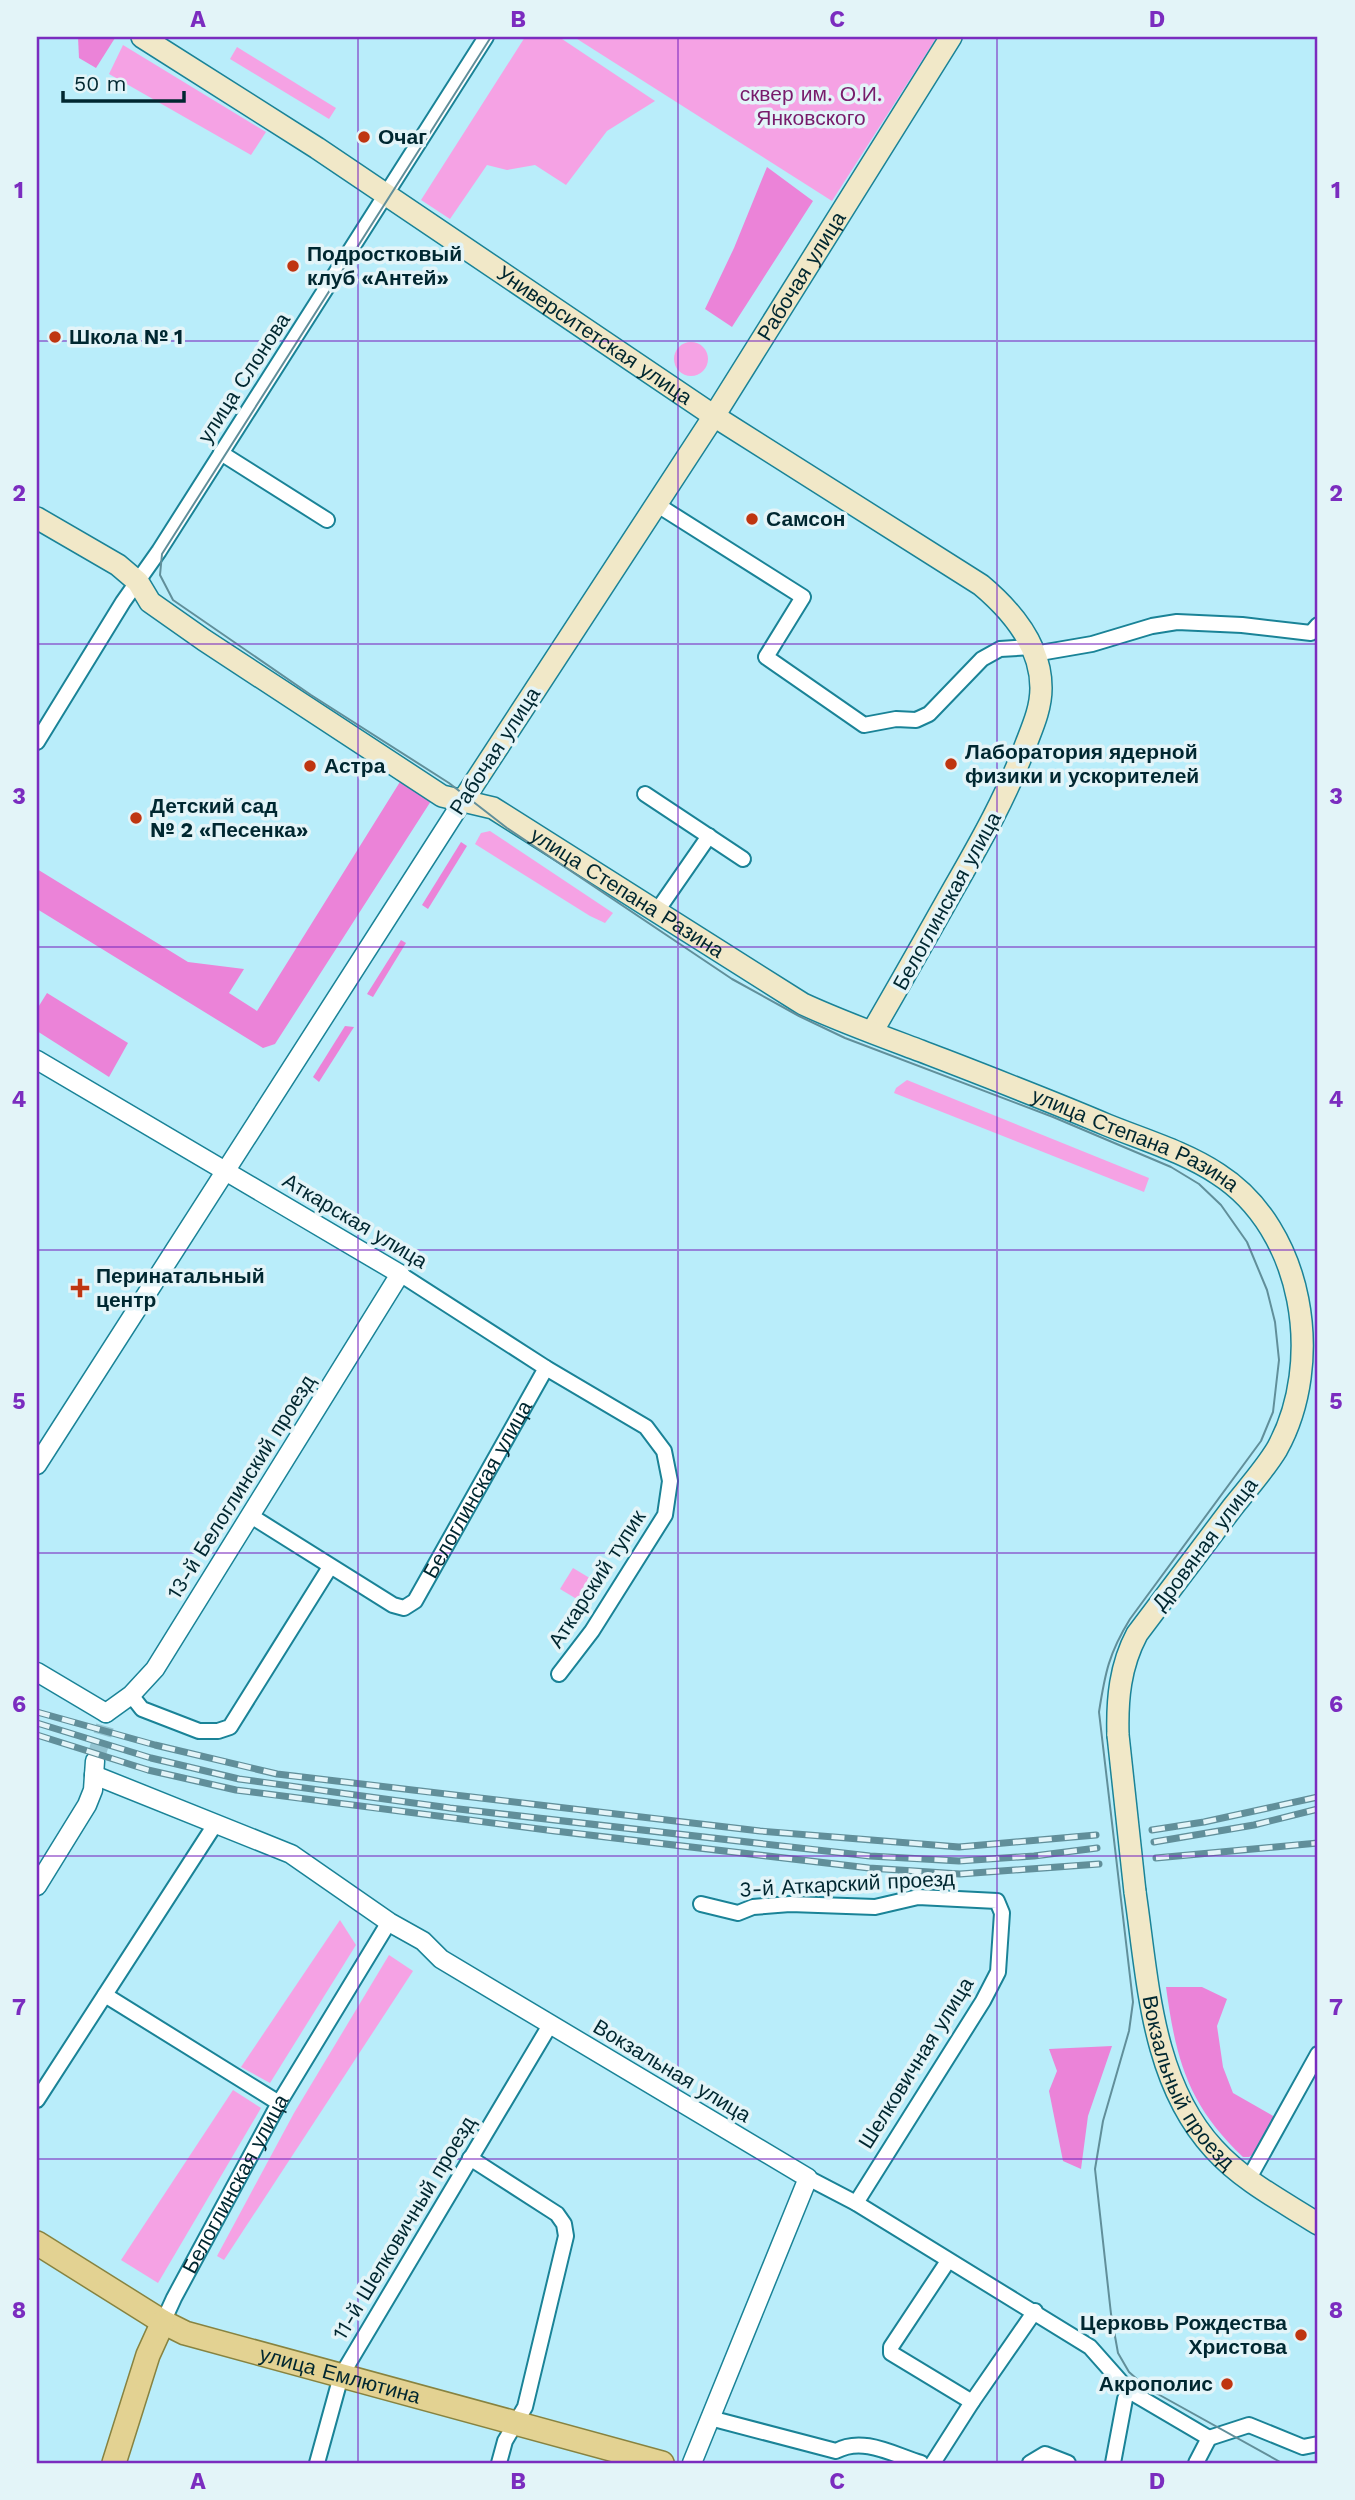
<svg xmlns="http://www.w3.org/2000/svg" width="1355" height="2500" viewBox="0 0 1355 2500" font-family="'Work Sans',sans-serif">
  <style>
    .green { fill: #f5a2e4 }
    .forest { fill: #eb83d8 }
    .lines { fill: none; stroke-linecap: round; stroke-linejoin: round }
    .tertiary-tunnel { stroke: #94c5d2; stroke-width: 18; stroke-dasharray: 18 9; stroke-linecap: butt }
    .minor-casing { stroke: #1a8397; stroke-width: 18 }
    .tertiary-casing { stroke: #1a8397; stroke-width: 21 }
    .secondary-casing { stroke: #1a8397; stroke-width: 24 }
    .primary-casing { stroke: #878340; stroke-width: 26 }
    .minor { stroke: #fff; stroke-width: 14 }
    .tertiary { stroke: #fff; stroke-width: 18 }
    .secondary { stroke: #f1e8c8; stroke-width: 21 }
    .primary { stroke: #e3d292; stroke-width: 23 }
    .tram { stroke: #618f9a; stroke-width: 2 }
    .rail-casing { stroke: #618f9a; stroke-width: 7 }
    .rail { stroke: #e3f4f8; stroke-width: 4.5; stroke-dasharray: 13; stroke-linecap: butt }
    .secondary-bridge-casing { stroke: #1a8397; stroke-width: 24; stroke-linecap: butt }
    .secondary-bridge { stroke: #f1e8c8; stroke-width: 21 }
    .grid { fill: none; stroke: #7b2cbf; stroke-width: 2; stroke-opacity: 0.55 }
    .poi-dot { fill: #bf3510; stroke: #e3f4f8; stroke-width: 2.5 }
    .labels { text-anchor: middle; stroke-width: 7; stroke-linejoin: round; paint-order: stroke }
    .park-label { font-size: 21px; fill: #781b6b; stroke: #e3f4f8 }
    .poi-label { font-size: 21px; font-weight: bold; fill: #002730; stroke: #e3f4f8; text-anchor: start }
    .street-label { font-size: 21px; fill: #002730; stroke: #e3f4f8 }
    .neatline { fill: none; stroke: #7b2cbf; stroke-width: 2.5 }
    .grid-label { font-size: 23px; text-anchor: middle; font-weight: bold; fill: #7b2cbf }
  </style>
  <rect width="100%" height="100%" fill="#b9edfa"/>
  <g class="green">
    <path d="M525,37H559L655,101L607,131L566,185L535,165L507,170L487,165L450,219L421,200Z"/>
    <path d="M574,37H937L832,201Z"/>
    <path d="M123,45L266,132L251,155L109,74Z"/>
    <path d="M237,47L336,108L329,119L230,59Z"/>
    <circle cx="691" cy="359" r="17"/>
    <path d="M490,831L613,913L605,923L590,916L475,844L481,833Z"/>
    <path d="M907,1080L1149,1178L1144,1192L894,1093L896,1088Z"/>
    <path d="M573,1568L598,1583L585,1604L560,1589Z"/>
    <path d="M340,1920L356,1945L270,2083L241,2067Z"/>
    <path d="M389,1955L413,1971L224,2260L217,2256L294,2113Z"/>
    <path d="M233,2090L261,2108L158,2283L121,2260Z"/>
  </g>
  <g class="forest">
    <path d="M78,37H114L115,38L96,68L79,58Z"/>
    <path d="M767,167L813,201L732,327L705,309L734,248Z"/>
    <path d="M403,777L431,801L275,1044L263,1048L37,909V869L188,962L244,969L229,993L257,1011Z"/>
    <path d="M461,842L467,846L428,909L422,905Z"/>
    <path d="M401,940L406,943L373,997L367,994Z"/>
    <path d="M47,993L128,1043L109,1077L37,1031V1009Z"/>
    <path d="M345,1026L354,1027L319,1082L313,1077Z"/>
    <path d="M1166,1987H1202L1227,1999L1217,2026L1223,2067L1233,2093L1275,2117L1254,2154L1249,2157H1243C1188,2105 1176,2060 1166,1987Z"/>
    <path d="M1112,2046L1088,2116L1081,2169L1063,2161L1049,2091L1057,2071L1049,2049Z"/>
  </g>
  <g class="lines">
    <path class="tertiary-tunnel" d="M95,1761L105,1726"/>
    <defs>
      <g id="minor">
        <path d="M221,453L327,520"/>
        <path d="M656,504L803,597L766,657L864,725L896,719L916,720L929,714L982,659L1000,649L1032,647"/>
        <path d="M1034,654L1092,644L1152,626L1177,622L1242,625L1311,633L1318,625"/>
        <path d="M37,742L123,602L159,551L486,37"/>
        <path d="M645,794L743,859"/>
        <path d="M657,911L709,836"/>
        <path d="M400,1274L546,1368L646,1427L664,1451L670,1481L665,1515L592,1631L559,1674"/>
        <path id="s1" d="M251,1516L393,1605L404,1608L415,1601L546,1368"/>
        <path d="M131,1695L142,1709L199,1731H218L230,1727L330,1567"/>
        <path d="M701,1904L738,1913L753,1907L790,1904L875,1907L918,1897L997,1901L1002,1913L998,1972L983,2001L856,2203"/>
        <path d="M105,1995L279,2103"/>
        <path d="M37,2100L216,1823"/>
        <path d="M470,2158L557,2214L564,2224L566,2236L525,2407L505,2441L499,2463"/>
        <path d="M808,2178L856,2203L1090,2347L1129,2391L1209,2438"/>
        <path d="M1248,2180L1318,2054"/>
        <path d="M948,2261L891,2347V2353L972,2402"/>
        <path id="s2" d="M163,2322L174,2298L279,2103L389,1922"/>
        <path d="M710,2418L836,2451C863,2436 894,2455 921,2463"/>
        <path d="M1209,2438L1249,2425L1303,2447L1318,2444"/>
        <path d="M317,2463L341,2376L550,2025"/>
        <path d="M933,2463L972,2402L1035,2311"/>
        <path d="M1030,2463L1045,2454L1068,2463"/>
        <path d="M1113,2463L1125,2399L1129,2391"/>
        <path d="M1196,2463L1209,2438"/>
      </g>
      <g id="tertiary">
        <path d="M37,1060L400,1274L155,1669L131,1695L106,1713"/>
        <path d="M37,1465L462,802"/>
        <path d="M37,1672L106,1713"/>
        <path d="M94,1775L291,1854L389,1922L423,1941L441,1959L808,2178L692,2463"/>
        <path d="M37,1886L87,1805L93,1790L95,1761"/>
      </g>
      <g id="secondary">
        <path id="s3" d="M142,37L317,148L714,416L981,585C1012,611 1041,645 1041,688C1041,708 1033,726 1026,744C1007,795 981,841 954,888C927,936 900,984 872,1032"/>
        <path id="s4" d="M37,518L118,565L138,582L150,602L204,640L442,796L493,808L803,1004C842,1022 881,1036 921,1051C983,1075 1046,1099 1107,1125C1144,1140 1185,1152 1218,1174C1304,1229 1325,1362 1277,1449C1265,1469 1247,1489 1232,1508C1200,1550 1169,1592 1137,1634C1120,1666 1117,1699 1118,1735"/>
        <path id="s5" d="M462,802L714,416L951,37"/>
        <path id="s6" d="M1135,1892C1148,1979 1151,2081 1214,2149C1243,2181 1282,2201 1318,2224"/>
      </g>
      <g id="primary">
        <path id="s7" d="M37,2243L163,2322L185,2333L662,2463"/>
        <path d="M114,2463L148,2355L163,2322"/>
      </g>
    </defs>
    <use href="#minor" class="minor-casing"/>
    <use href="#tertiary" class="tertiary-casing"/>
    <use href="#secondary" class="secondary-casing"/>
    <use href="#primary" class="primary-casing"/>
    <use href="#minor" class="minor"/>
    <use href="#tertiary" class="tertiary"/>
    <use href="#secondary" class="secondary"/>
    <use href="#primary" class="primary"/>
    <path class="tram" d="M491,37L162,554L160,575L173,600L311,695L449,783L507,828L732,979L799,1016L845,1038L1053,1117L1171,1167L1199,1184L1221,1205L1247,1242L1267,1290L1275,1322L1279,1360L1273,1412L1261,1441L1130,1619C1109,1653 1105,1673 1099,1712L1133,2002L1129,2031L1103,2121L1095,2169L1111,2314L1118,2353L1129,2372L1147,2388L1282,2463"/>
    <defs>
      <g id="rail">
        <path d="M37,1712L155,1745L277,1774L760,1831L959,1847L1096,1835"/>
        <path d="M37,1723L151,1758L239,1779L450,1808L870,1856L959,1861L1034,1856L1097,1848"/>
        <path d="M37,1735L148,1770L236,1790L555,1831L869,1868L960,1874L1099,1864"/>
        <path d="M1152,1830L1204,1822L1318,1797"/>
        <path d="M1154,1842L1254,1825L1318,1809"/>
        <path d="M1156,1858L1318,1843"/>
      </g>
    </defs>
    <use href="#rail" class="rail-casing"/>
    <use href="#rail" class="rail"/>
    <defs>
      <path id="secondary-bridge" d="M1118,1735L1135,1892"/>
    </defs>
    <use href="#secondary-bridge" class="secondary-bridge-casing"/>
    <use href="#secondary-bridge" class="secondary-bridge"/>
  </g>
  <path class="grid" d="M358,37V2463M678,37V2463M997,37V2463M37,341H1318M37,644H1318M37,947H1318M37,1250H1318M37,1553H1318M37,1856H1318M37,2159H1318"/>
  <g class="poi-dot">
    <circle cx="364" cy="137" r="7"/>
    <circle cx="293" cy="266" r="7"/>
    <circle cx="55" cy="337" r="7"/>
    <circle cx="752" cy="519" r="7"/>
    <circle cx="951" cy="764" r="7"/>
    <circle cx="310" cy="766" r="7"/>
    <circle cx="136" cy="818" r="7"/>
    <path d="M76.5 1277.5h7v7h7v7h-7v7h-7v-7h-7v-7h7z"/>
    <circle cx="1301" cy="2335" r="7"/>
    <circle cx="1227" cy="2384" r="7"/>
  </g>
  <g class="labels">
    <g class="park-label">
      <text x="811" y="101">сквер им. О.И.<tspan x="811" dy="24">Янковского</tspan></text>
    </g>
    <g class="poi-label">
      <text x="378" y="144">Очаг</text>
      <text x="307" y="261">Подростковый<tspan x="307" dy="24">клуб «Антей»</tspan></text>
      <text x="69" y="344">Школа № 1</text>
      <text x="766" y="526">Самсон</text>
      <text x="965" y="759">Лаборатория ядерной<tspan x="965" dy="24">физики и ускорителей</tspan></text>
      <text x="324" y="773">Астра</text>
      <text x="150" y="813">Детский сад<tspan x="150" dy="24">№ 2 «Песенка»</tspan></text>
      <text x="96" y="1283">Перинатальный<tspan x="96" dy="24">центр</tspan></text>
      <text x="1287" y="2330" text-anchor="end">Церковь Рождества<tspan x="1287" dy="24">Христова</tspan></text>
      <text x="1213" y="2391" text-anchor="end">Акрополис</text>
    </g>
    <g class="street-label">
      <text dy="7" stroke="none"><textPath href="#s5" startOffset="626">Рабочая улица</textPath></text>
      <text dy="7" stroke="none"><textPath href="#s3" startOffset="542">Университетская улица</textPath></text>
      <text transform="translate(244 378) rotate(-57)" y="7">улица Слонова</text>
      <text transform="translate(495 751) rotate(-57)" y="7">Рабочая улица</text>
      <text dy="7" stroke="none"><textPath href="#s4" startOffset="705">улица Степана Разина</textPath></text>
      <text transform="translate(947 901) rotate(-61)" y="7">Белоглинская улица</text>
      <text dy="7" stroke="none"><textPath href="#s4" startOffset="1272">улица Степана Разина</textPath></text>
      <text transform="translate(355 1221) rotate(31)" y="7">Аткарская улица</text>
      <text transform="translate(241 1487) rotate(-58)" y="7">13-й Белоглинский проезд</text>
      <text dy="7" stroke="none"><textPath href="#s1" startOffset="320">Белоглинская улица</textPath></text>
      <text transform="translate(1205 1544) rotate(-53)" y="7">Дровяная улица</text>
      <text transform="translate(597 1579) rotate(-57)" y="7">Аткарский тупик</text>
      <text transform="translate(847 1884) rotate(-3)" y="7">3-й Аткарский проезд</text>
      <text transform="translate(916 2063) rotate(-58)" y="7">Шелковичная улица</text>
      <text transform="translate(672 2071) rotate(31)" y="7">Вокзальная улица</text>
      <text dy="7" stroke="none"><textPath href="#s6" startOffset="201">Вокзальный проезд</textPath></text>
      <text dy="7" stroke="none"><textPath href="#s2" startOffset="156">Белоглинская улица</textPath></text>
      <text transform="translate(404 2228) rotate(-59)" y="7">11-й Шелковичный проезд</text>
      <text dy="7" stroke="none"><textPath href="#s7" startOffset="334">улица Емлютина</textPath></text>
    </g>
  </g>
  <rect width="1355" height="2500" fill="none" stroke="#e3f4f8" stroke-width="77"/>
  <path d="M63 91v10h121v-10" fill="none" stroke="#002730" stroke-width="3.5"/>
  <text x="74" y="91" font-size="21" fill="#002730" stroke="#e3f4f8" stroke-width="5" paint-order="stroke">50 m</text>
  <rect x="38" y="38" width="1278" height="2424" class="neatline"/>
  <g class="grid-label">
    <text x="198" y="27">A</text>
    <text x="518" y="27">B</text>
    <text x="837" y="27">C</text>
    <text x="1157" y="27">D</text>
    <text x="19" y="198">1</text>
    <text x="1336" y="198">1</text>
    <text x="19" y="501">2</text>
    <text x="1336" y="501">2</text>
    <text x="19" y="804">3</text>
    <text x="1336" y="804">3</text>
    <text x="19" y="1107">4</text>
    <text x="1336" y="1107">4</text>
    <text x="19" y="1409">5</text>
    <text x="1336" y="1409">5</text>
    <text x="19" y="1712">6</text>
    <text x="1336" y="1712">6</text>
    <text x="19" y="2015">7</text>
    <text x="1336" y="2015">7</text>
    <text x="19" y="2318">8</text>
    <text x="1336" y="2318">8</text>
    <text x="198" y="2489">A</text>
    <text x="518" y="2489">B</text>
    <text x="837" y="2489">C</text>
    <text x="1157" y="2489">D</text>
  </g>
</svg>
